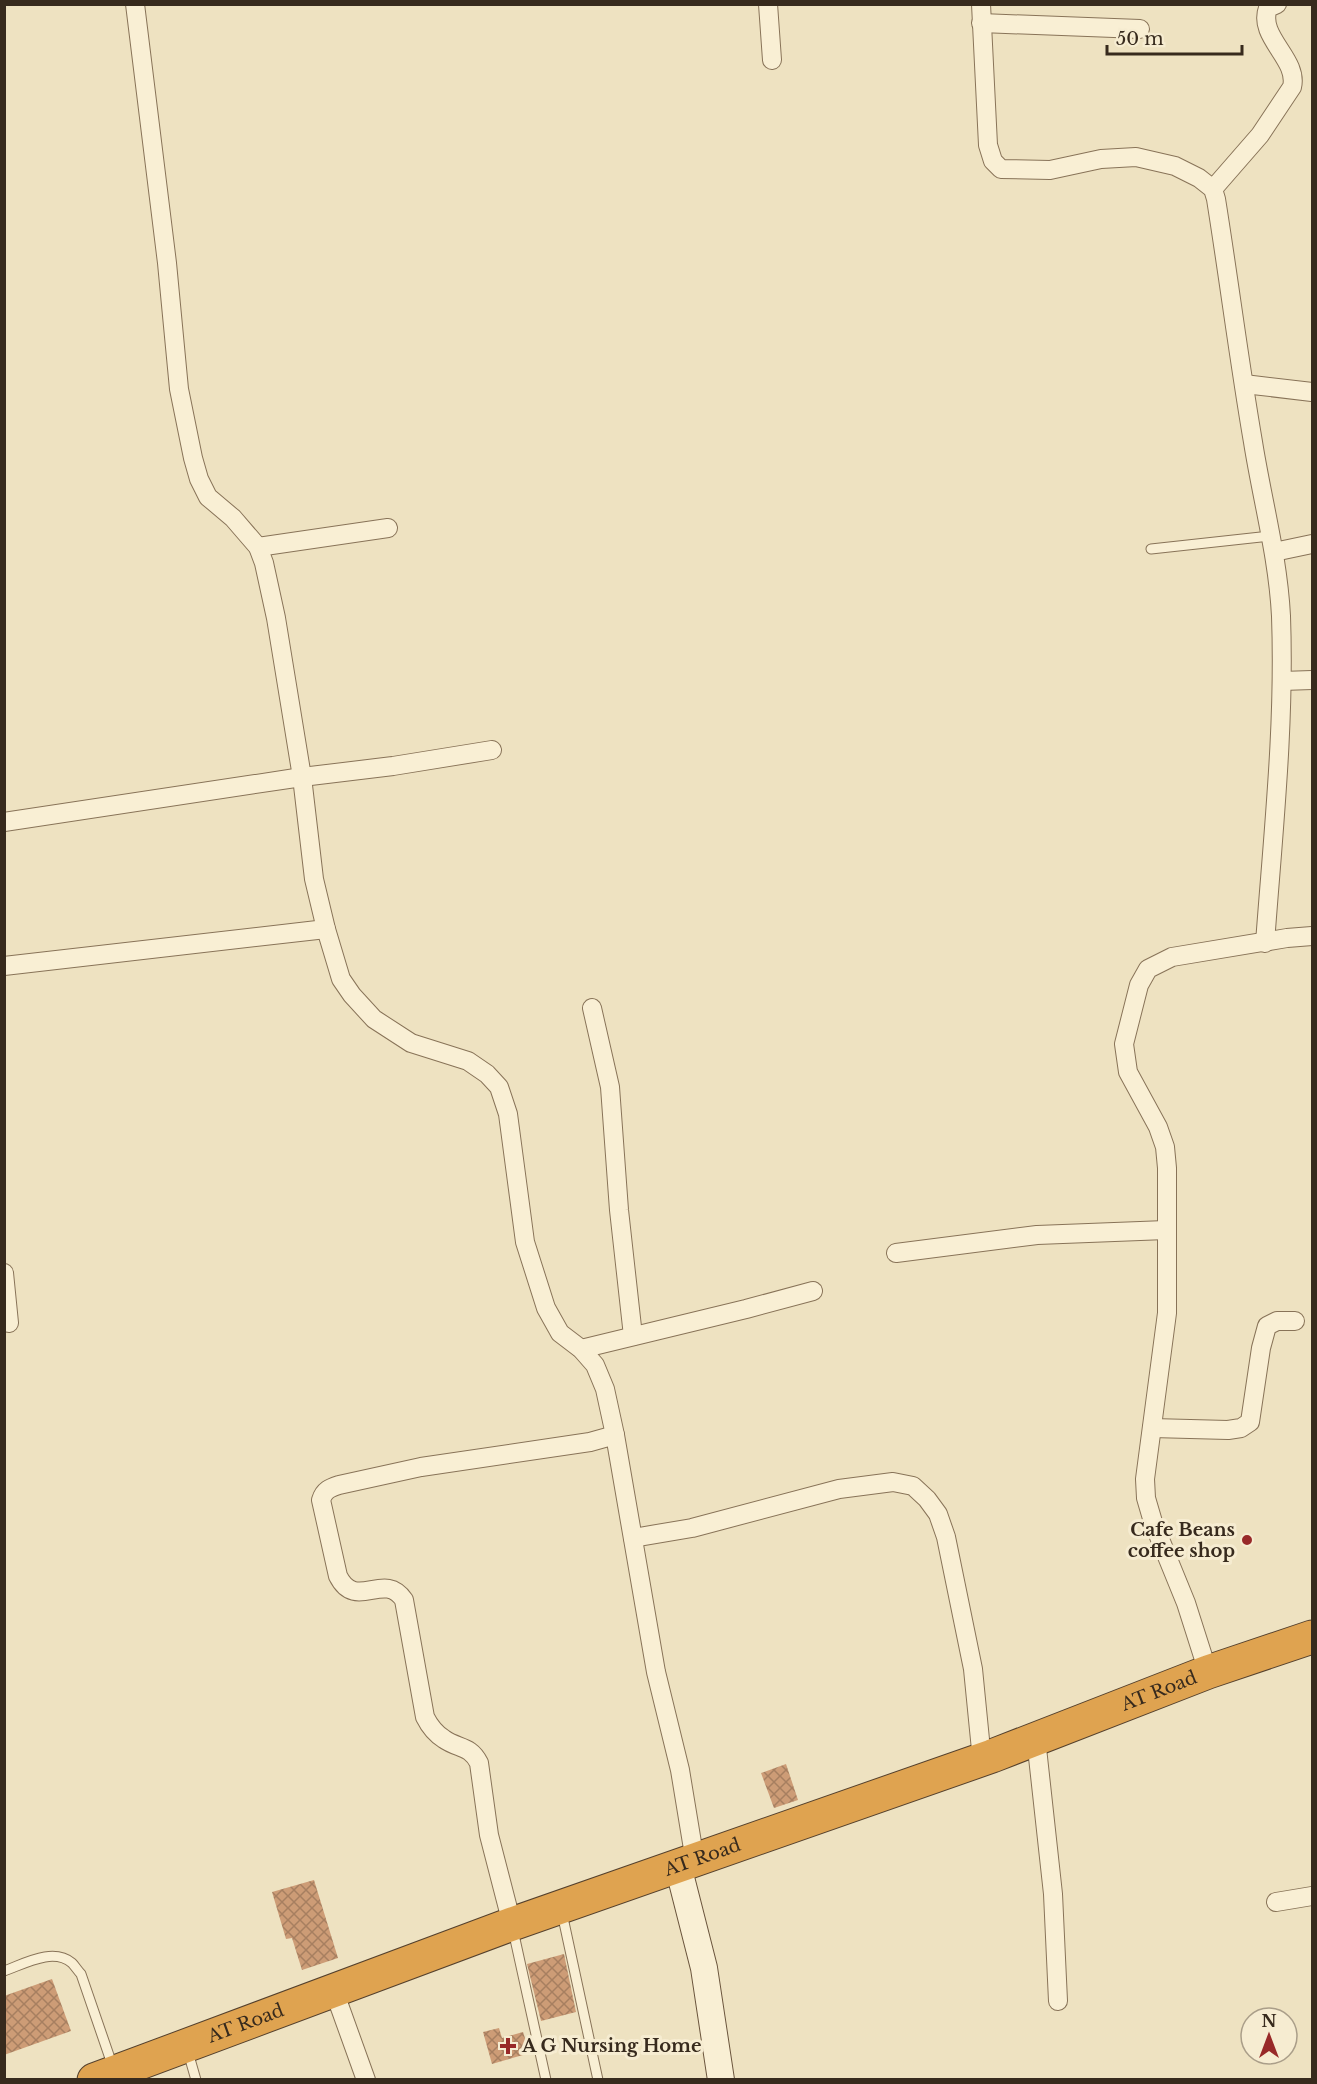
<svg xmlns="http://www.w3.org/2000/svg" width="1317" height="2084" viewBox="0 0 1317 2084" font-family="'Libre Baskerville',serif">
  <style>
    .building { fill: url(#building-cross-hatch) }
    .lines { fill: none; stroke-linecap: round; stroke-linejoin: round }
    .lane-casing { stroke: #887358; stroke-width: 11 }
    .street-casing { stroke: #887358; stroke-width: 20 }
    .secondary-casing { stroke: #6a543c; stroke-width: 28 }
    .highway-casing { stroke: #55412d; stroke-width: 35 }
    .lane { stroke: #f9efd4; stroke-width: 9 }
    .street { stroke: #f9efd4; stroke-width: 18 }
    .secondary { stroke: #f9efd4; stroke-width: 26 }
    .highway { stroke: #dfa350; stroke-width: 33 }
    .poi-dot { fill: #982928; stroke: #f6ecd1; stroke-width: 2 }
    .labels { text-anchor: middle; stroke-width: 6; stroke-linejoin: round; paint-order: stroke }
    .poi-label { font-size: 18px; font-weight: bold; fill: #372a1d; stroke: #f6ecd1; text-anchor: end }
    .street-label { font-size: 18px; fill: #372a1d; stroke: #f6ecd1 }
  </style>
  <defs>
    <pattern id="building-cross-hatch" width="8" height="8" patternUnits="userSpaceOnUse" patternTransform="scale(1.5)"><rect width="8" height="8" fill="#cd9c76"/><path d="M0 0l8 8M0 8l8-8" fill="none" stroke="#a77f60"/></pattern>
  </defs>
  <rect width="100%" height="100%" fill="#eee2c1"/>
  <g class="building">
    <path d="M786,1764L798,1800L774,1808L761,1773Z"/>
    <path d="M314,1880L338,1958L302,1970L292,1938L286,1939L272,1892Z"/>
    <path d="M564,1954L576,2012L541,2021L527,1964Z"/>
    <path d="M52,1979L71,2031L4,2055V1996Z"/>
    <path d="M499,2028L502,2038L523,2032L530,2053L492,2064L483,2032Z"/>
  </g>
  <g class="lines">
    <defs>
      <g id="lane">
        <path d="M1151,549L1270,536"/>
        <path d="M562,1913L598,2080"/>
        <path d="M513,1930L546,2080"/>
        <path d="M4,1971C24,1964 53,1947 72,1963C75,1966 78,1971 81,1974L113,2067"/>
        <path d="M188,2052L196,2080"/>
      </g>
      <g id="street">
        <path d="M135,4L167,263L179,389L193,458L199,479L208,497L233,518L258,547L264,563L276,618L302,777L314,879L326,929L341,979L352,995L374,1019L411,1043L468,1061L487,1074L499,1087L508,1114L525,1242L546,1308L560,1333L581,1349L595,1365L605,1389L615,1435L656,1672L680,1770L695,1861"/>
        <path d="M768,4L772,60"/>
        <path d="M981,4L988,145L993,161L1001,169L1050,170L1101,159L1136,157L1175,166L1199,178L1213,189L1216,199C1229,280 1239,361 1253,442C1262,499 1278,557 1281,616C1285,725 1273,834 1265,943"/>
        <path d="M981,23L1140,29"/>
        <path d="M1213,189L1260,135L1292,87C1299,59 1257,37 1268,8L1277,4"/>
        <path d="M1244,384L1312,392"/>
        <path d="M258,547L388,528"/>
        <path d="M1274,552L1312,544"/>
        <path d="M1282,681L1312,680"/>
        <path d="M4,822L302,777L393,766L492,750"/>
        <path d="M4,966L326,929"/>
        <path d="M592,1008L610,1087L619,1210L633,1336"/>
        <path d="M896,1253L1037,1235L1166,1230"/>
        <path d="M4,1273L9,1323"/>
        <path d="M581,1349L746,1309L813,1291"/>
        <path d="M1152,1428L1228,1430L1241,1428L1250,1422L1261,1348L1267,1326L1277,1321H1295"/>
        <path d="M633,1538L692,1528L839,1489L893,1482L913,1486L927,1499L938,1514L946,1537L973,1669L982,1760"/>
        <path d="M1208,1672L1186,1603L1153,1522L1146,1498L1145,1479L1167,1313V1168L1165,1147L1158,1127L1128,1072L1124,1044L1139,985L1148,969L1172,957L1287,938L1312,936"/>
        <path d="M1036,1739L1053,1894L1058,2001"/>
        <path d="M1276,1902L1312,1896"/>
        <path d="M512,1924L489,1835L479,1763C470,1745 458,1749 444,1739C436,1734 429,1725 425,1717L404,1600C384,1570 356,1612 338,1576L321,1500C324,1490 330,1488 339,1485L421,1467L590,1442L615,1435"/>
        <path d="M334,1991L366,2080"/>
      </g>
      <path id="secondary" d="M678,1866L704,1968L721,2080"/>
      <g id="highway">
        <path id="s1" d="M94,2080L512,1924L992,1756L1208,1672L1312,1637"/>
      </g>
    </defs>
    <use href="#lane" class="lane-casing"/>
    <use href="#street" class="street-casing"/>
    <use href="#secondary" class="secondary-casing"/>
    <use href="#highway" class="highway-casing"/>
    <use href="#lane" class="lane"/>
    <use href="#street" class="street"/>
    <use href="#secondary" class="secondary"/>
    <use href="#highway" class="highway"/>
  </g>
  <g class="poi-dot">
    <circle cx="1247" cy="1540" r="6"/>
    <path d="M505 2037h6v6h6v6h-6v6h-6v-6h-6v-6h6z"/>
  </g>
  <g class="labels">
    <g class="poi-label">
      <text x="1235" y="1536">Cafe Beans<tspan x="1235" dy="21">coffee shop</tspan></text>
      <text x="522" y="2052" text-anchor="start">A G Nursing Home</text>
    </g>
    <g class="street-label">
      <text dy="6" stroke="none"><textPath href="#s1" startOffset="1134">AT Road</textPath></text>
      <text dy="6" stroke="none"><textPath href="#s1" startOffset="648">AT Road</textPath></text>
      <text dy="6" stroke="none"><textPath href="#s1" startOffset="162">AT Road</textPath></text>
    </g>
  </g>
  <rect width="1317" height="2084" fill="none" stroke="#372a1d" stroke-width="12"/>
  <g transform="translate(1269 2036)"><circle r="28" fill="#f6ecd1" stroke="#aa9e89" stroke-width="1.5"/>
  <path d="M0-4.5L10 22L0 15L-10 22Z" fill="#982928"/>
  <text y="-9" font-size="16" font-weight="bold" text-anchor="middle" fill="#372a1d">N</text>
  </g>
  <path d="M1107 45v9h135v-9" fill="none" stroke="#372a1d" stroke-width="3"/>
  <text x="1116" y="45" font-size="18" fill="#372a1d" stroke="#f6ecd1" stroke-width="4.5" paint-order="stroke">50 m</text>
</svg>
